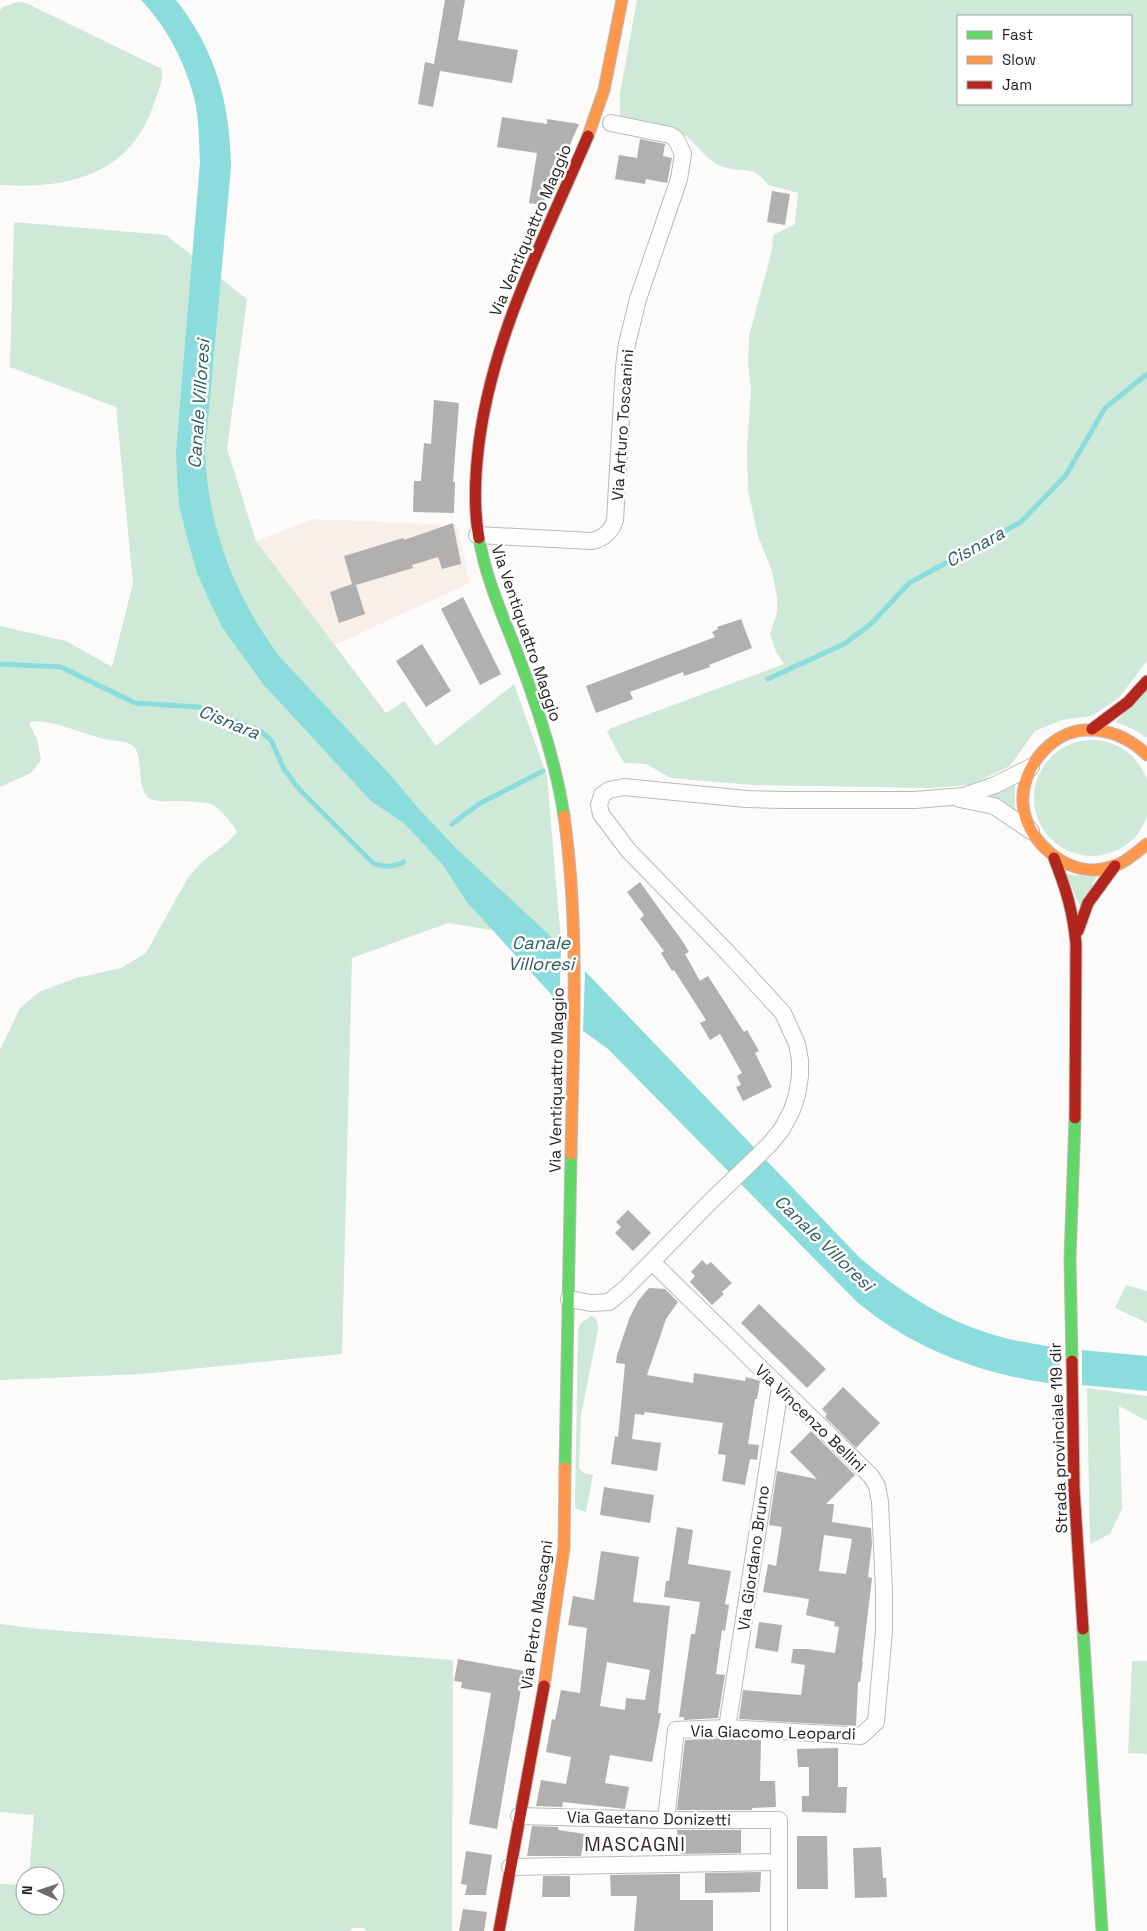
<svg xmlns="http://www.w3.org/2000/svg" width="1147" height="1931" viewBox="0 0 1147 1931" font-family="'Space Grotesk',sans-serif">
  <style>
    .built { fill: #f9efe9 }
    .green { fill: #cfe9d8; fill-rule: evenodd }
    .water { fill: #8adcdd }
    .pier { fill: #fdfbf9 }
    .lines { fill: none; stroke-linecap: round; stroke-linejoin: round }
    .stream { stroke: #8adcdd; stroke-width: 5 }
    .building { fill: #b1b0ae; fill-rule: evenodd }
    .street-casing { stroke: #bcbab8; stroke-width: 18 }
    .fast-casing { stroke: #bcbab8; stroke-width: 13 }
    .slow-casing { stroke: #bcbab8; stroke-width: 13 }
    .jam-casing { stroke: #bcbab8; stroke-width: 13 }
    .street { stroke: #fffefe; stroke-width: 16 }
    .fast { stroke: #63d668; stroke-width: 11 }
    .slow { stroke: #ff974d; stroke-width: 11 }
    .jam { stroke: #b3261e; stroke-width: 11 }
    .labels { text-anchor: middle; stroke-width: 5; stroke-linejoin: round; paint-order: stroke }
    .street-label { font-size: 16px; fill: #211e1c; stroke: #fff }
    .water-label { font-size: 18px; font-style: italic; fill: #2c5e5f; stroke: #fff }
    .quarter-label { font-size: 19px; letter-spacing: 1px; fill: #312a26; stroke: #fff }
  </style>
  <rect width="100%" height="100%" fill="#fdfbf9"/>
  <path class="built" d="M313,519L456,525L470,583L334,645L256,541Z"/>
  <g class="green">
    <path d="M637,0H1147V661L1119,698L1092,716L1062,720L1035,731L1010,766L970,785L930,788L753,785L671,778L646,764L624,763L607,732L611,728L784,664L776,652L770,634L777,612V597L772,571L758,536L748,490L747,450L751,389L748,363L749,336L772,250L773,235L795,224L798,193L768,185C753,164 745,174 724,167C707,162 700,147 686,136C673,126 637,123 620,120V93ZM958,16H1131V104H958Z"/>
    <path d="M17,2L26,3L162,69C163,82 158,93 153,106C129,176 67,189 0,185V11L2,7Z"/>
    <path d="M14,222L166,235L247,299L227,449L256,541L386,713L404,701L436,746L514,684L547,776L561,941L448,923L352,958L342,1354L142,1374L0,1380V1050L20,1008L39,992L76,978L121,968L146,953L187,879L203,861L227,843L237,832C233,824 220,808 211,804C204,802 184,801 176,801C169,801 161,802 153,800C135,794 144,760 135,748C129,740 119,742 110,740C92,738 42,715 29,723L37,739L41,760L31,773L0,787V626L66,641L112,667L133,583L116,407L10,367Z"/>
    <path d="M1147,690V737H1145L1133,729L1115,722Z"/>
    <circle cx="1092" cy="798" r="58"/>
    <path d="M1015,783V811L992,799L989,795Z"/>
    <path d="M1066,874L1096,877L1081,909Z"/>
    <path d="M1126,1285L1147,1291V1323L1115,1308Z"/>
    <path d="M591,1316C598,1318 598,1324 598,1330L581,1415L579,1468L584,1473L593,1475L586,1512L576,1509L575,1505L578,1329L581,1323Z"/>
    <path d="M1087,1388L1147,1396V1421L1119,1406L1122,1509L1110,1534L1090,1544Z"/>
    <path d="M0,1624L39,1629L453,1660L452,1931H367L364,1928H352L350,1931H0V1884L25,1885V1906H55V1876H29L34,1815L0,1812Z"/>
    <path d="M1132,1661H1147V1754L1128,1753Z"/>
  </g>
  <g class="water">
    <path d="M141,0H176C216,51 230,103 231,167L205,453C208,528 235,597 280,657L392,777L419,809L457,849L561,946L560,1004L467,902L443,865L405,824L371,801L263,684L222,627L210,602L197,573L188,541L179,505L177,477L176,452L200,162C199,140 199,117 194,97C184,61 167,27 141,0Z"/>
    <path d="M585,971L860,1258C898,1290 940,1318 988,1333C1011,1341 1036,1344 1060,1348V1385C984,1375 916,1351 857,1302L608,1049L583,1031Z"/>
    <path d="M1082,1350L1147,1356V1391L1082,1385Z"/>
  </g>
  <path class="pier" d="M561,946L563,949L562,1006L560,1004Z"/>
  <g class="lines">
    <g class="stream">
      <path d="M0,664L61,667L135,703L199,707L260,731L271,740L284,769L299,789L373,863C385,868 393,867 404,862"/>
      <path d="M768,679L844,644L871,624L909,583L1021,522L1066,475L1105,408L1147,374"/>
      <path d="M452,824L479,804L543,771"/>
    </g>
  </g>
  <g class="building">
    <path d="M445,0H465L458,40L518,50L512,83L440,71L433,107L418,104L425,62L434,64Z"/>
    <path d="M502,117L547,124V119L579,124L566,154L559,152L555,177L542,205L529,203L537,153L497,147Z"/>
    <path d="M640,139L665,144L663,156L672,158L667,183L646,179L645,184L615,179L619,155L637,158Z"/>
    <path d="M772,191L790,194L785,225L767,222Z"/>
    <path d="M434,400L459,403L453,482H455L454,513L413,512L414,481H421L424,443L431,444Z"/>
    <path d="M453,523L461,564L442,569L438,557L412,565L413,568L356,585L365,614L339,623L330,592L352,584L344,556L403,538L404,540Z"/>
    <path d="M463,597L501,674L480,685L441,609Z"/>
    <path d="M741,619L752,648L709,665L710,667L684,676L683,672L630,692L633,699L596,713L586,686L715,637L712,632L718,629L717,627Z"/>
    <path d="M422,644L451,691L426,707L396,661Z"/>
    <path d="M640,882L683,942L689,952L685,954L700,981L708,976L744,1032L747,1030L759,1051L755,1053L772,1087L743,1101L736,1087L741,1085L737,1076L742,1073L720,1034L710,1040L700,1023L706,1020L674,970L672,971L661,953L664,951L640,919L644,915L627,892Z"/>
    <path d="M628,1210L651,1233L633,1251L615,1233L621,1227L616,1222Z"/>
    <path d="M702,1260L707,1265L711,1262L732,1283L722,1292L724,1294L712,1305L690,1282L695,1276L691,1272Z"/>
    <path d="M649,1288L665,1289L678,1302L666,1319L647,1375L693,1383L694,1373L745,1381L746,1377L760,1381L757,1399H755L748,1444L759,1445L757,1460L750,1459L745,1485L722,1481L726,1455L718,1454L723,1423L645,1412L644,1415L635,1414L632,1439L661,1443L657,1471L611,1464L615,1436L618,1437L625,1364L616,1363L617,1355L629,1319L638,1301Z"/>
    <path d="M759,1304L826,1369L807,1388L741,1323Z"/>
    <path d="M843,1387L880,1423L856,1448L825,1417L827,1414L822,1409Z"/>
    <path d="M811,1431L855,1475L826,1504H834L832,1522L871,1528L872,1544L868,1577L872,1578L862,1662H863L860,1682H858L856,1726L739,1719L743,1690L801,1695L805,1665L791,1663L793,1649H807L835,1653L839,1627L834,1626L835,1622L806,1615L809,1599L763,1592L768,1564L776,1566L782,1527L769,1525L777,1471L817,1479L790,1452ZM824,1535L852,1539L846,1574L819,1571Z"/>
    <path d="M604,1487L654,1495L650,1523L600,1515Z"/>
    <path d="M677,1527L693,1530L688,1564L731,1571L725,1604L729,1605L725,1631L722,1630L716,1674L725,1675L718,1718L684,1720V1717H679L691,1634H695L700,1602L664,1597L666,1581H669Z"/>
    <path d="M601,1551L639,1557L633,1602L670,1606L658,1713H661L652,1762L610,1755L605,1783L629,1787L625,1809L563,1802L562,1807L536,1806L541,1780L566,1784L571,1757L546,1752L552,1719L555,1720L561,1690L580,1693L587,1628L568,1625L573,1596L594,1600ZM607,1662L650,1670L645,1700L626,1698L625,1710L600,1706Z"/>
    <path d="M759,1622L782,1625L778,1652L755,1648Z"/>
    <path d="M458,1659L524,1671L497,1829L469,1824L491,1693L461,1688L462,1682L454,1681Z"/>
    <path d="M727,1738L761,1740L760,1781H775L776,1807L752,1808V1810H677L685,1740Z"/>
    <path d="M838,1748V1787H847L846,1813L802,1812V1796H809V1767H798L797,1749Z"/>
    <path d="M532,1826L558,1827V1830L585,1834L581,1856H527Z"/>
    <path d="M677,1830H741V1853L680,1854Z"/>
    <path d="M797,1836H827L828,1889H797Z"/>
    <path d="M881,1847L883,1878H886L887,1897L855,1898L853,1848Z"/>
    <path d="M466,1851L492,1855L486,1895H465L467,1885L461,1884Z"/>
    <path d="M761,1872L760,1892L705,1893V1873Z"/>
    <path d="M680,1874V1900H713V1931H634L637,1896H611L610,1875Z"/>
    <path d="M543,1876H570V1897H542Z"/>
    <path d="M463,1909L487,1912L484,1931H459Z"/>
  </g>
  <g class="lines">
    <defs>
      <g id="street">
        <path d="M477,535L592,541C603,539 612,531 615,520L624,367L627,344L638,299L679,179L683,154L676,139L670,135L611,123"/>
        <path d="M960,799L994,806L1031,831"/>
        <path d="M652,1262L871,1476L877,1486L880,1502L884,1590V1631L876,1722L861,1736L727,1728L676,1730L666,1820"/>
        <path d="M569,1299L591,1303L609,1302L626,1288L710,1202L769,1145L782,1129L792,1110L797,1095L800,1076V1060L797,1044L783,1013L727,952L628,850L601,814L599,805L602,795L609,790L624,787L746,799L786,800H915L964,796L995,785L1031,767"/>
        <path d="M727,1728L780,1388"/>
        <path d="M519,1816L666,1820H779V1931"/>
        <path d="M510,1867L779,1862"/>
      </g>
      <g id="fast">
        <path d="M479,538C486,580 504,618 519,658C538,708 556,763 564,816"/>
        <path d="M1072,1361L1070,1259L1075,1118"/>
        <path d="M565,1468L571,1154"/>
        <path d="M1083,1629L1102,1931"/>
      </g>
      <g id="slow">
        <path d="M588,136L604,90L622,0"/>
        <path d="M1147,755C1130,738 1110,729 1085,730C1050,732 1020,770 1023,804C1026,838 1059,869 1093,870C1100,870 1112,867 1119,864C1129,860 1139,850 1147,844"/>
        <path d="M564,816C580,928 573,1042 571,1154"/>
        <path d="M544,1686L564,1548L565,1468"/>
      </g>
      <g id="jam">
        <path d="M479,538C473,507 475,475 479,443C493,334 545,237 588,136"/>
        <path d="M1092,729L1128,702L1147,681"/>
        <path d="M1054,858C1066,889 1073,911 1076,944L1075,1118"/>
        <path d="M1078,931L1088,903L1115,866"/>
        <path d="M1072,1361L1074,1488L1083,1629"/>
        <path d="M499,1931L544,1686"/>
      </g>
    </defs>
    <use href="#street" class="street-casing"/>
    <use href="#fast" class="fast-casing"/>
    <use href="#slow" class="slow-casing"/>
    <use href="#jam" class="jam-casing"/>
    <use href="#street" class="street"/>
    <use href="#fast" class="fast"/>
    <use href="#slow" class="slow"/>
    <use href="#jam" class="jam"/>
  </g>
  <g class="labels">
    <g class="street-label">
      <text transform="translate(530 230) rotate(-67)" y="6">Via Ventiquattro Maggio</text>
      <text transform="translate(622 425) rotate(-86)" y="6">Via Arturo Toscanini</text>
      <text transform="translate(527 633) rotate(71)" y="6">Via Ventiquattro Maggio</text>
      <text transform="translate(556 1080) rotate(-89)" y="6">Via Ventiquattro Maggio</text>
      <text transform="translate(811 1418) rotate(44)" y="6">Via Vincenzo Bellini</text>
      <text transform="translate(1058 1438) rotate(-92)" y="6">Strada provinciale 119 dir</text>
      <text transform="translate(753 1558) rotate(-82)" y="6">Via Giordano Bruno</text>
      <text transform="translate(536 1615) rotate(-82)" y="6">Via Pietro Mascagni</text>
      <text transform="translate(773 1732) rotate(1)" y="6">Via Giacomo Leopardi</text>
      <text transform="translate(649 1818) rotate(1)" y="6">Via Gaetano Donizetti</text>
    </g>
    <g class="water-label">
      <text transform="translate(199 404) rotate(-86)" y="6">Canale Villoresi</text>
      <text transform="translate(975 547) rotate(-29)" y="6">Cisnara</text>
      <text transform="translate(229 722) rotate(22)" y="6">Cisnara</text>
      <text x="541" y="949">Canale<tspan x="541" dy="21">Villoresi</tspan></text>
      <text transform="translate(824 1243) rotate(44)" y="6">Canale Villoresi</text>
    </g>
    <g class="quarter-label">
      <text x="635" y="1851">MASCAGNI</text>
    </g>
  </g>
  <rect x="957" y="15" width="175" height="90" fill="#ffffff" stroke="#a6a5a4"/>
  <rect x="967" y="31" width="25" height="8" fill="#63d668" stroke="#a6a5a4"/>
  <text x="1002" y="40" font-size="15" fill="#211e1c">Fast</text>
  <rect x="967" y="56" width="25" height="8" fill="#ff974d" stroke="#a6a5a4"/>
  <text x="1002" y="65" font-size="15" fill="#211e1c">Slow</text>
  <rect x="967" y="81" width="25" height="8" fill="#b3261e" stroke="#a6a5a4"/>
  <text x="1002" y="90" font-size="15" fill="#211e1c">Jam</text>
  <g transform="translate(40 1891) rotate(273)"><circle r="24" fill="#ffffff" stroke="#a6a5a4"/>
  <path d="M0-4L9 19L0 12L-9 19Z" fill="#6e6b69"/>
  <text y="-8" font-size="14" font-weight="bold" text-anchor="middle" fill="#211e1c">N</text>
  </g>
</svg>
